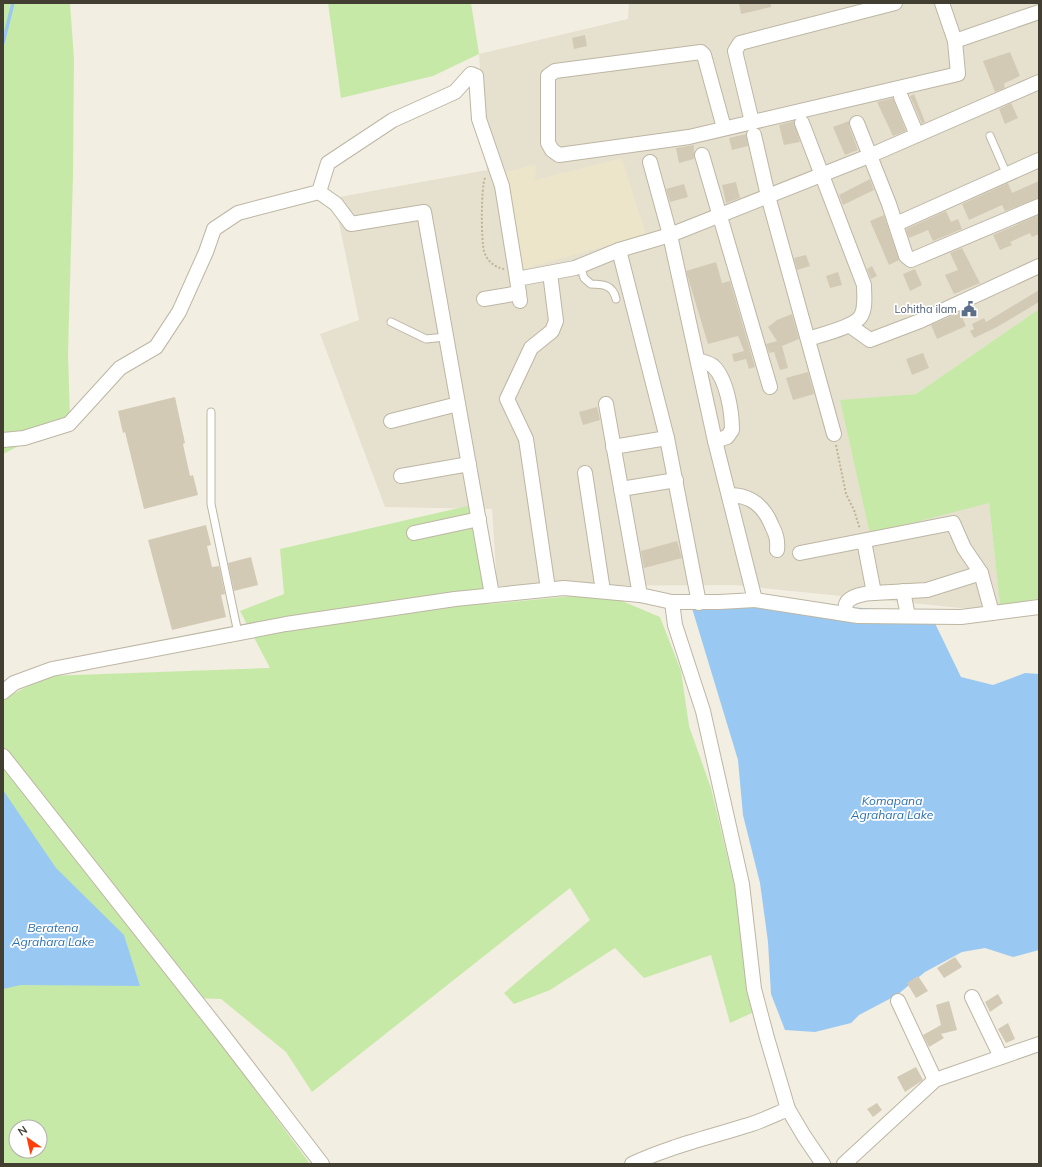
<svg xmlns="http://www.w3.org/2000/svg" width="1042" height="1167" viewBox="0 0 1042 1167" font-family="Mulish,sans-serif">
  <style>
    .residential { fill: #e6e0cf }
    .education { fill: #ece5ca }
    .green { fill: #c7e9a7; fill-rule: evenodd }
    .water { fill: #99c9f3 }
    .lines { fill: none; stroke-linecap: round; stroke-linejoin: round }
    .stream { stroke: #99c9f3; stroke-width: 3.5 }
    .building { fill: #d3cab6 }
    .service-casing { stroke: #bdb6a4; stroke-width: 9 }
    .minor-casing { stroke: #bdb6a4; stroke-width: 16 }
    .path { stroke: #c0b394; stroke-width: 2; stroke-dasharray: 2 2; stroke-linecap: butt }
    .service { stroke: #fff; stroke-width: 7 }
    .minor { stroke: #fff; stroke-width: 14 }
    .labels { text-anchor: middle; stroke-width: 3.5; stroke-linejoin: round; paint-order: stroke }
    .service-label { font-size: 11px; fill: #4e5e75; stroke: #fff; text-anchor: end }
    .water-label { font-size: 12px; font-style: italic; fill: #276fb3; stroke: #fff }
  </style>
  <rect width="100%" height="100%" fill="#f2eee1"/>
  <path class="residential" d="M629,3H1039V309L916,394L841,401L989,503L1001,612L733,585L497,586L492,509L385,507L320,334L359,320L334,198L487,170L479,54L628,19Z"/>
  <path class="education" d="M622,158L646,235L523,269L504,172L536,165L535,180Z"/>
  <g class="green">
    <path d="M3,3H70L74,60L73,175L68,354L70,420L3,454Z"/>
    <path d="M328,3H471L479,54L433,76L341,98Z"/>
    <path d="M1039,309V599L1000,605L989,503L870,534L840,400L916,394Z"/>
    <path d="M472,505L489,604L603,593L660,617L681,671L689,726L711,788L738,901L754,1012L730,1023L711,955L644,978L615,948L550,990L514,1004L504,993L590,920L570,888L312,1092L286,1052L221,999L188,998L310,1164H3V699L48,676L270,668L240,611L284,594L280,549ZM16,1127H40V1151H16Z"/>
  </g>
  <g class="water">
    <path d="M688,595L930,613L961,677L993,685L1025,673L1039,674V950L1013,957L985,948L962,952L925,972L897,995L859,1015L851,1023L815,1032L785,1030L771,994L768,942L760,883L743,815L738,760Z"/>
    <path d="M3,790L56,868L124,935L140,986L21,985L3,989Z"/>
  </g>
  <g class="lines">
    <path class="stream" d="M3,43L13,3"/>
  </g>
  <g class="building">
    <path d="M739,3H771V7L741,14Z"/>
    <path d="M585,35L587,46L574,49L572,38Z"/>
    <path d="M1010,52L1020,76L1005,83L1004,84L1005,88L995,92L983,61Z"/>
    <path d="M914,94L925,122L922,124L910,96Z"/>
    <path d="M893,98L906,131L893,136L877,102Z"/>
    <path d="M1011,103L1018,118L1005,124L999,109Z"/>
    <path d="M794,121L800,142L784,145L779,125Z"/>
    <path d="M849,121V126L858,150L845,155L833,127Z"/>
    <path d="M746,134L748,146L732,150L729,138Z"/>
    <path d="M694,145V159L679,163L676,148Z"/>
    <path d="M870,179L874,190L843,205L839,195Z"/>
    <path d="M1039,181V198L1005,211L1002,205L969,220L962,204L1008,183L1012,193Z"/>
    <path d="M736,182L740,198L726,203L722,185Z"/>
    <path d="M684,184L688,197L670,202L666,189Z"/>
    <path d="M946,211L951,222L958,219L962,229L933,241L928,230L909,238L906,229Z"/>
    <path d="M884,215L899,260L889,265L870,221Z"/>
    <path d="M1039,215V234L1032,237L1030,233L1010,242L1012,245L1000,250L993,235Z"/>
    <path d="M962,248L980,283L954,294L945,275L958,270L950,253Z"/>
    <path d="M806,255L810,266L797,270L794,258Z"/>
    <path d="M716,262L722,283L730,281L755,367L749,369L746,359L734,362L732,354L744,351L738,336L708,344L686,271Z"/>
    <path d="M872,266L877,276L871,279L867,269Z"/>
    <path d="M915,269L922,285L910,291L903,274Z"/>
    <path d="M838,272L842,285L830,288L826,276Z"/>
    <path d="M1039,290V302L997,327L974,338L970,331L974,329L972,324L984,318L986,322Z"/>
    <path d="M960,312L966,326L937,339L931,325Z"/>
    <path d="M792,314L799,339L782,346L788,368L780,370L774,352L769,353L766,344L777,341L768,327L777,320Z"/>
    <path d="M923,353L929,368L912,375L906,359Z"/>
    <path d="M808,372L814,394L793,400L786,378Z"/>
    <path d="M175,397L185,443L183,444L190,476L193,475L198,495L144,509L125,432L123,433L118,411Z"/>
    <path d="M597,407L600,420L583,425L579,412Z"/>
    <path d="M206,525L211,545L207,546L212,567L219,566L225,594L221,595L226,617L172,630L148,540Z"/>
    <path d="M677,541L682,558L644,568L641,551Z"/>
    <path d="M251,557L258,585L234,591L228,563Z"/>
    <path d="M955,957L962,967L944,978L937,968Z"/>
    <path d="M918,976L928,991L916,998L907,983Z"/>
    <path d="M998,994L1003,1003L990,1012L985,1002Z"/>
    <path d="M949,1001L957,1030L941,1034L944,1038L929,1047L923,1035L941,1025L936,1005Z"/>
    <path d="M1008,1023L1015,1039L1006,1043L998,1029Z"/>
    <path d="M916,1067L923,1080L905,1092L897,1077Z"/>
    <path d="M877,1103L882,1110L873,1117L867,1109Z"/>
  </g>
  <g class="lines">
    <defs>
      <g id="service">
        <path d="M990,136L1007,175"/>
        <path d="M580,265L584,278L591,284C603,284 613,285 616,299"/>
        <path d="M391,322L426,339L445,337"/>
        <path d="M211,412V504L238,633"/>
      </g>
      <g id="minor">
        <path d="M942,3L955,41L1039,12"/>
        <path d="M901,97L917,135"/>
        <path d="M752,122L735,51L740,43L895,3"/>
        <path d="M802,123L864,285C864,295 866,307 861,316C855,327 820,335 808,339"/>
        <path d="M857,123L889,204L906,256L911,260L1039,206"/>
        <path d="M724,128L704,55L701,52L555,71L548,76V143L552,150L559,155L689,137L958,74L955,41"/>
        <path d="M754,135L768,196L834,434"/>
        <path d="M702,155L770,387"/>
        <path d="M319,192L336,204L351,224L424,212L492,595"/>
        <path d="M896,224L1039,160"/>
        <path d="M619,250L667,438L699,603"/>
        <path d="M484,299L519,293"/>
        <path d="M520,301L517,279L575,268L619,250L670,235L869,156L1039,82"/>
        <path d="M849,325L870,340L920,321L1039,266"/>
        <path d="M698,360C703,362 709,363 713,366C727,379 732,412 732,430L727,437L715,441"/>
        <path d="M606,404L640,595L672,602H719L755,600L715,441L670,235L650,162"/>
        <path d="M391,421L458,404"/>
        <path d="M3,440L24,438L69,424L120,368L156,347L179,312L206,252L214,229L238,213L319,192L328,163L393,120L455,92L471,74L476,76L479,119L502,186L517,279"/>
        <path d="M613,447L667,438"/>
        <path d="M585,473L603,591"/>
        <path d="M401,476L469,464"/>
        <path d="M621,489L676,480"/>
        <path d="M729,495C751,495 764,506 772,526C776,534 778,540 777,550"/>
        <path d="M414,533L479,519"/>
        <path d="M864,541L874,593L927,590L981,573"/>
        <path d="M800,553L953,523L964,548L981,573L992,613"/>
        <path d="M548,589L526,439L507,399L531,348L552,331L556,321L550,273"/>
        <path d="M903,591L908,616"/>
        <path d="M755,600L858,616L961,617L1039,607"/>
        <path d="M672,602L675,625L703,711L742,884L754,989L767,1038L788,1109L804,1136L823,1164"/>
        <path d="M845,614C846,611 845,606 846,604C849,596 866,593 874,593"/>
        <path d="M3,692L14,683L52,669L286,624L455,599L564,588L640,595"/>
        <path d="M3,756L223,1035L322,1164"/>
        <path d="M972,997L1001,1057"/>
        <path d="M898,1001L935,1080"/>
        <path d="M632,1164C668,1147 707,1138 745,1126C760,1122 774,1115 788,1109"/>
        <path d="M844,1164L935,1080L1039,1044"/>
      </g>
    </defs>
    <use href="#service" class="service-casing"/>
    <use href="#minor" class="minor-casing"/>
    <g class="path">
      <path d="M485,178C481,187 481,240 484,251C487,261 494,267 504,269"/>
      <path d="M836,445L846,494L854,510L860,529"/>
    </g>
    <use href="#service" class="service"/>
    <use href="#minor" class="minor"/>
  </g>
  <defs>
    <symbol id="civic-bare" viewBox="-9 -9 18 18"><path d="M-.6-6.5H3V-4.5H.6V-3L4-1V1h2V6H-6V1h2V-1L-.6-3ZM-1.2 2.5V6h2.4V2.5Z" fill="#5c6f8a" stroke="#fff" stroke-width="2.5" paint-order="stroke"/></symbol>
  </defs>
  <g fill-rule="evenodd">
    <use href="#civic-bare" x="958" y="298" width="22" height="22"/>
  </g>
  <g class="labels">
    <g class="service-label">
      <text x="957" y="313">Lohitha ilam</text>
    </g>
    <g class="water-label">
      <text x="892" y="805">Komapana<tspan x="892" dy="14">Agrahara Lake</tspan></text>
      <text x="53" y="932">Beratena<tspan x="53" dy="14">Agrahara Lake</tspan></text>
    </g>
  </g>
  <rect width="1042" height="1167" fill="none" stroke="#433e32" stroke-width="8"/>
  <g transform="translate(28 1139) rotate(326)"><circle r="19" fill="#ffffff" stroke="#b4b2ad"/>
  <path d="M0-3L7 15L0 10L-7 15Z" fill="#ff3f0b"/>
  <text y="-6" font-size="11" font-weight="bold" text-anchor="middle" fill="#433e32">N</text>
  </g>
</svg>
